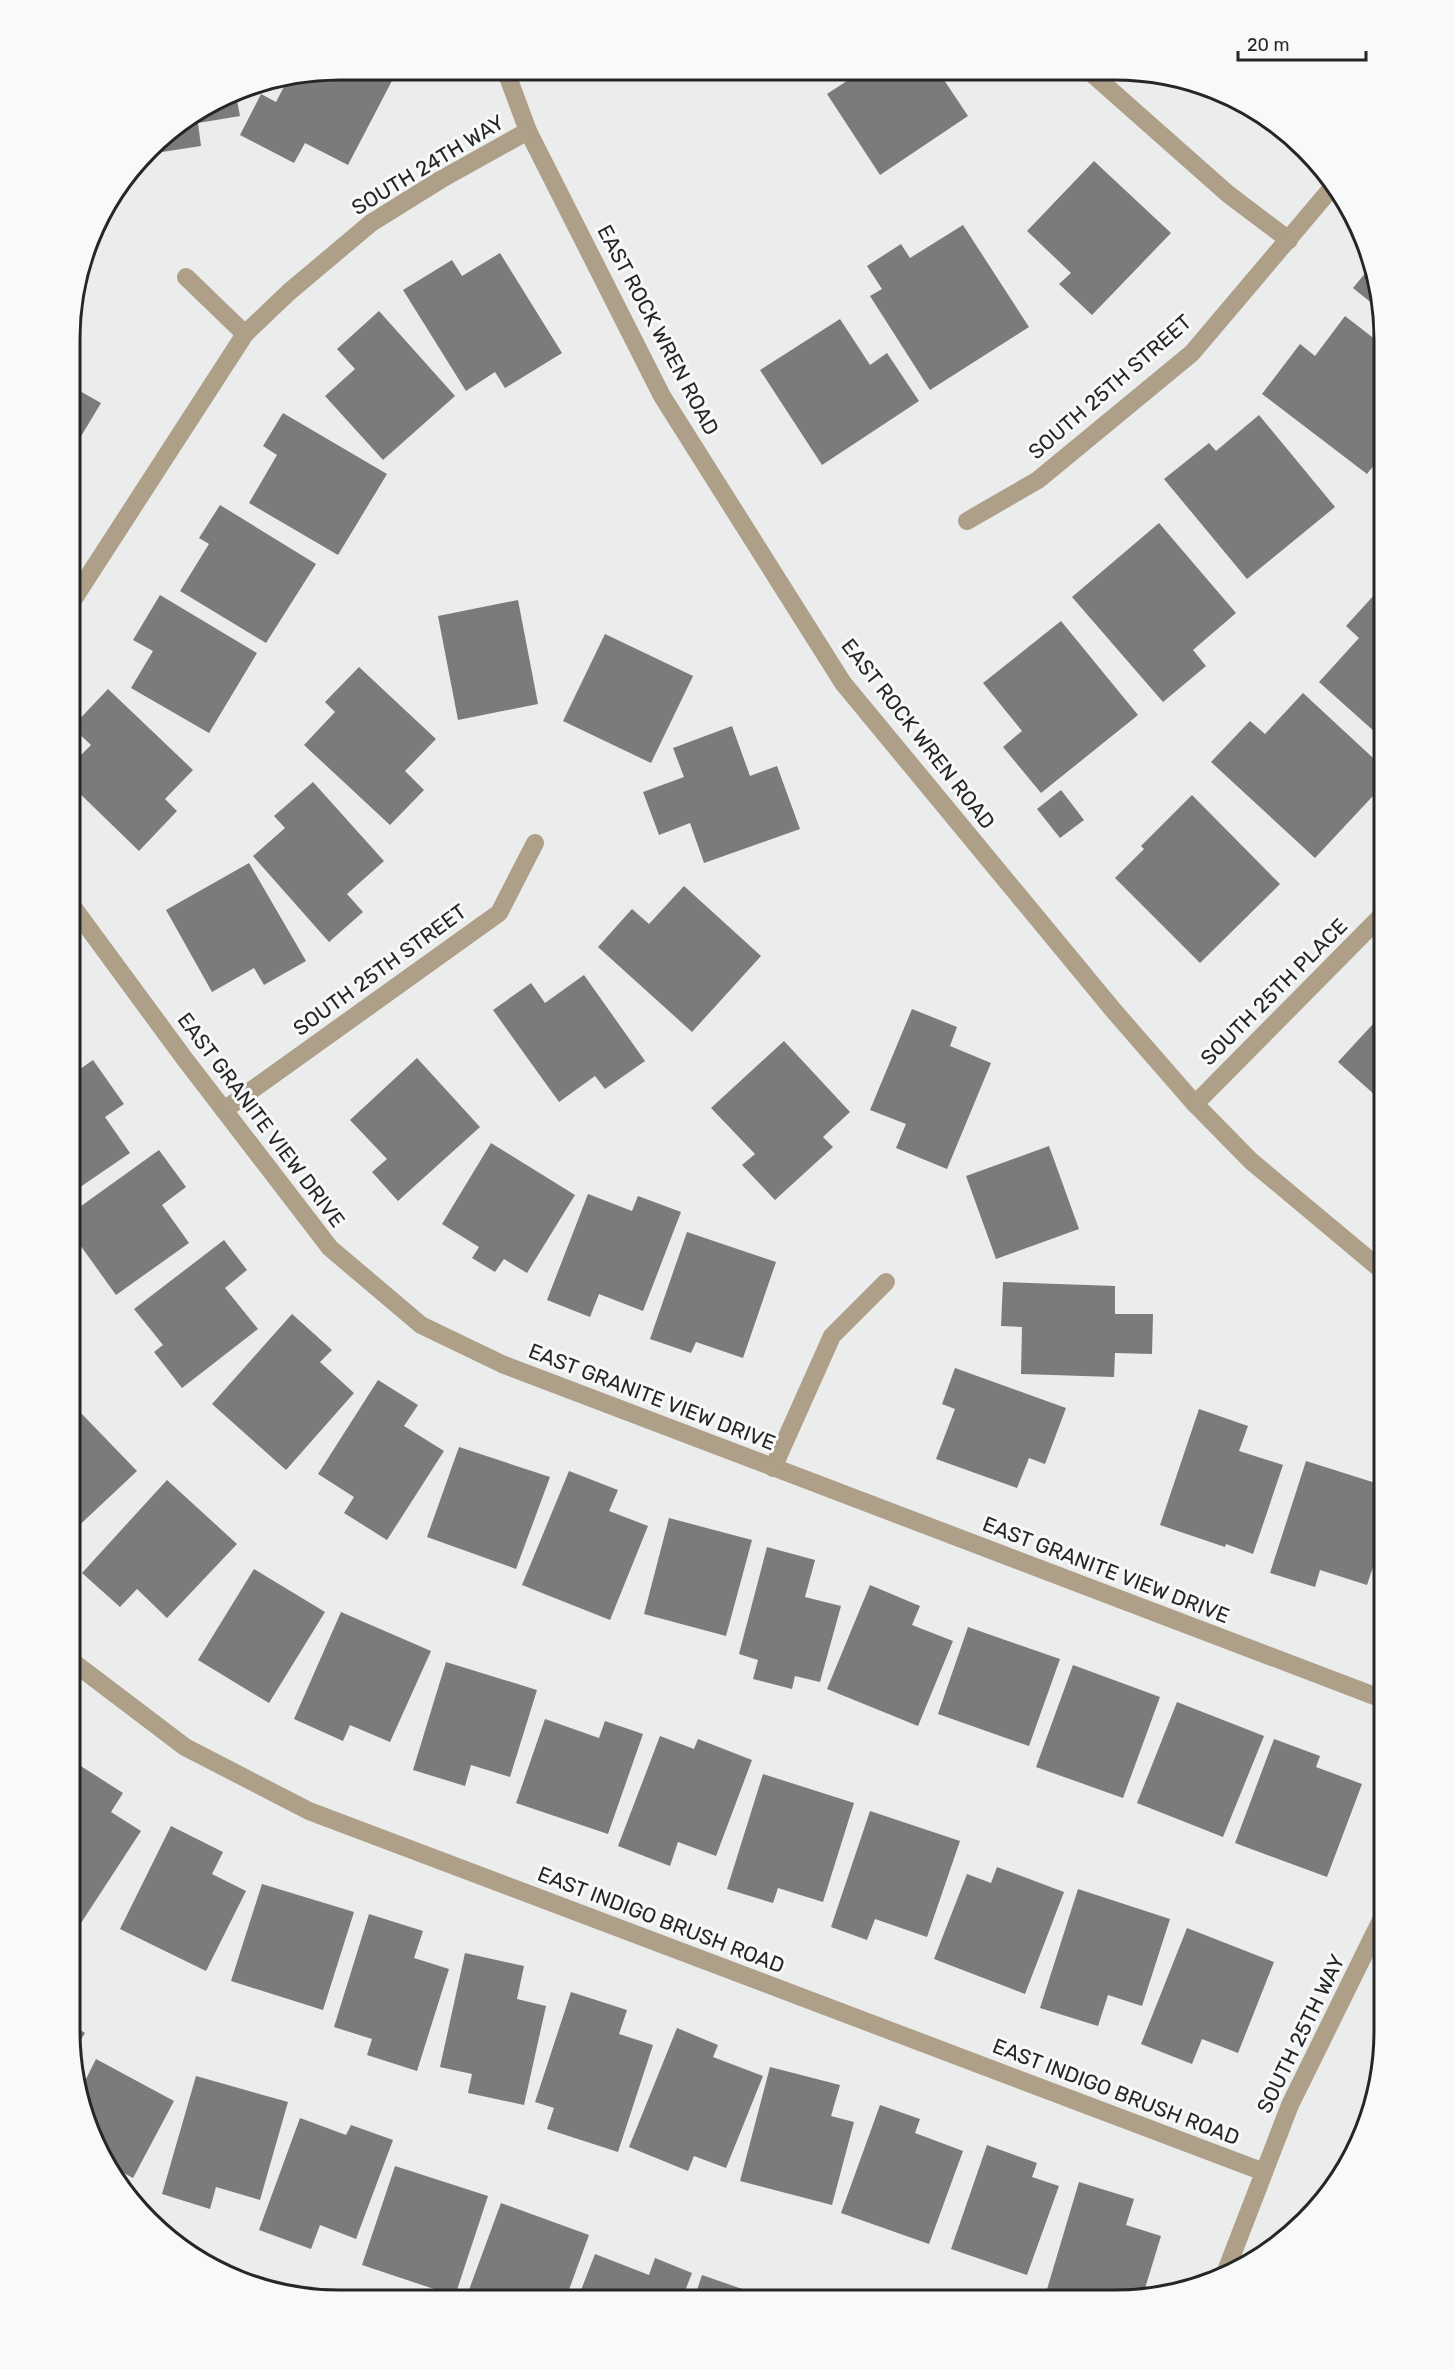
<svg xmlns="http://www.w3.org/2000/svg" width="1454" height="2369" viewBox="0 0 1454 2369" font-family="Rubik,sans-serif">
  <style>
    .building { fill: #7c7b7b }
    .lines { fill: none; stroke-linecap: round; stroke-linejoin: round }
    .street { stroke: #ae9f89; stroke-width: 18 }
    .labels { text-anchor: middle; stroke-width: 6; stroke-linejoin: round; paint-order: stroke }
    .street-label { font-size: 21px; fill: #262626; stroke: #f8f9fa }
    .rim { fill: none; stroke: #262626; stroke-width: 3 }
  </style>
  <rect width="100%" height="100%" fill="#ebecec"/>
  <g class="building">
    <path d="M338,69H384L395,75L348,165L305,143L294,163L240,135L261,94L276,102L288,79Z"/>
    <path d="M862,71H938L968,116L880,175L827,94Z"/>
    <path d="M235,90L240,116L198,123L201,146L149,154L161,136Z"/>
    <path d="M1094,161L1171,233L1092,315L1059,284L1071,273L1027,231Z"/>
    <path d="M963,225L1029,327L930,390L870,296L882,289L867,266L901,244L910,258Z"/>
    <path d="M500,253L562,353L505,388L495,372L466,391L403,290L452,260L462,276Z"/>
    <path d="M1371,266L1377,296L1379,309L1353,288Z"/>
    <path d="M379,311L455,396L383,460L325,396L355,369L337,349Z"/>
    <path d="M1345,316L1385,347V451L1367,474L1262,394L1300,344L1315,356Z"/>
    <path d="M840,319L870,365L887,353L919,401L822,465L760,370Z"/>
    <path d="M71,386L101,403L71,453Z"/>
    <path d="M283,413L387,474L338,555L249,503L277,455L263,446Z"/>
    <path d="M1259,415L1335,507L1247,579L1164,479L1209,443L1216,451Z"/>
    <path d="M220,505L316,564L266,643L180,591L209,544L199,538Z"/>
    <path d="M1159,523L1236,613L1193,650L1206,666L1163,702L1072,597Z"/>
    <path d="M1385,583V741L1319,682L1359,638L1346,626Z"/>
    <path d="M160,595L257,653L209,733L131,688L153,651L133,640Z"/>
    <path d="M518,600L538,704L458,720L438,616Z"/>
    <path d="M1061,621L1138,715L1041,793L1003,747L1022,731L983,683Z"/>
    <path d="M605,634L693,676L651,763L563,721Z"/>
    <path d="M359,667L436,739L405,771L424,790L390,825L304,745L335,712L325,702Z"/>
    <path d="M108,689L193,770L165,799L177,811L139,851L71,785V765L91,745L72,727Z"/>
    <path d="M1303,693L1385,769V783L1315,858L1211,762L1250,721L1265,734Z"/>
    <path d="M732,726L750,776L777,766L800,829L704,863L690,823L659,835L643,792L684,777L673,748Z"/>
    <path d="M313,782L384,861L347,894L363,912L329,942L253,856L285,828L274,816Z"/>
    <path d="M1061,790L1084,820L1060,838L1037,809Z"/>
    <path d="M1192,795L1280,884L1200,963L1115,878L1144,849L1141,846Z"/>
    <path d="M249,863L306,961L264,985L254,968L212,992L166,910Z"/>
    <path d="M684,886L761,956L692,1032L598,947L632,909L649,924Z"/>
    <path d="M584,975L645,1061L605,1089L595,1076L559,1102L493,1010L531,983L545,1003Z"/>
    <path d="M912,1009L957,1027L950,1046L991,1063L947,1169L896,1148L906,1124L870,1110Z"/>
    <path d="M1385,1011V1104L1338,1062Z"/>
    <path d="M784,1041L850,1112L823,1137L833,1147L775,1200L742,1165L755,1154L711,1108Z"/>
    <path d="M417,1058L480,1127L398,1201L372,1172L387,1159L350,1120Z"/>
    <path d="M93,1060L124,1104L105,1117L130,1153L70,1194V1076Z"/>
    <path d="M491,1143L575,1195L527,1273L504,1259L495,1272L472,1258L479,1247L442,1224Z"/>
    <path d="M1049,1146L1079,1229L996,1259L966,1176Z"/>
    <path d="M159,1150L186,1187L162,1205L189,1243L116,1295L70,1231V1214Z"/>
    <path d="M588,1194L632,1211L638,1196L681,1212L643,1311L599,1294L590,1317L547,1300Z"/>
    <path d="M687,1232L776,1262L743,1358L696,1342L691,1353L650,1339Z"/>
    <path d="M224,1240L247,1270L225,1288L258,1329L182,1388L154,1352L163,1345L134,1309Z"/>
    <path d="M1003,1282L1115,1286V1314H1153L1152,1354L1115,1353L1114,1377L1021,1374L1022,1327L1001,1326Z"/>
    <path d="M292,1314L332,1350L320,1362L354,1393L286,1470L212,1404Z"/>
    <path d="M955,1368L1066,1408L1045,1464L1029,1458L1017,1488L936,1459L955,1409L942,1404Z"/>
    <path d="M378,1380L418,1405L404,1426L444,1451L387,1540L344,1513L354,1497L318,1474Z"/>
    <path d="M1199,1409L1248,1426L1239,1451L1283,1465L1253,1554L1226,1544L1225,1547L1160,1525Z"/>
    <path d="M79,1411L137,1471L70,1534V1421Z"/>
    <path d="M459,1447L550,1477L516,1569L427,1537Z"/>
    <path d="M1306,1461L1385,1486V1531L1367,1585L1320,1570L1315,1587L1270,1573Z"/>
    <path d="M569,1471L618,1490L609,1511L648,1526L610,1620L522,1585Z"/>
    <path d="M167,1480L237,1544L167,1618L137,1589L120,1607L82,1573Z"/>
    <path d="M669,1518L752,1540L726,1636L644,1614Z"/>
    <path d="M767,1547L815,1560L805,1597L841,1606L820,1682L795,1676L792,1689L753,1679L758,1660L739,1654Z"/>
    <path d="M254,1569L325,1612L269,1703L198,1660Z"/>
    <path d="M870,1585L920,1606L912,1625L953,1641L918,1726L827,1689Z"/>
    <path d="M341,1612L431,1651L390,1742L350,1725L343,1741L294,1719Z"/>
    <path d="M968,1627L1060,1659L1029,1746L938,1714Z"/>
    <path d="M446,1662L537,1690L510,1777L471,1765L465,1786L413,1770Z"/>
    <path d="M1073,1665L1160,1697L1123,1798L1036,1767Z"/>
    <path d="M1177,1702L1264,1736L1223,1837L1137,1803Z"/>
    <path d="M545,1719L599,1738L605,1721L643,1734L608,1834L516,1803Z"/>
    <path d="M660,1736L694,1749L698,1739L752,1760L716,1856L678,1842L670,1866L618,1846Z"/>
    <path d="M1274,1739L1320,1756L1316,1767L1362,1784L1327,1877L1235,1843Z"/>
    <path d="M76,1763L123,1793L111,1812L141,1831L81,1923L69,1915V1773Z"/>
    <path d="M763,1774L854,1803L823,1902L778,1888L773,1903L727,1889Z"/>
    <path d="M870,1811L960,1841L927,1937L875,1919L867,1940L831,1927Z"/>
    <path d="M171,1826L223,1852L212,1874L246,1891L206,1971L120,1929Z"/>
    <path d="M997,1867L1064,1892L1025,1994L934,1959L967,1874L991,1883Z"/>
    <path d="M262,1884L354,1912L323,2010L231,1981Z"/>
    <path d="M1078,1889L1170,1919L1142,2006L1108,1995L1098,2026L1040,2008Z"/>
    <path d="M369,1914L423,1931L414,1958L449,1969L417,2071L367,2055L372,2039L334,2027Z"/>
    <path d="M1187,1928L1274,1962L1238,2053L1202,2039L1192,2064L1141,2044Z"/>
    <path d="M465,1953L524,1966L517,1999L546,2006L524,2105L468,2093L472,2074L440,2067Z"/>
    <path d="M571,1992L627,2010L619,2034L653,2045L618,2152L547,2129L554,2108L535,2102Z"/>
    <path d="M69,2023L85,2033L73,2052L69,2030Z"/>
    <path d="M677,2028L718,2045L713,2057L763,2076L726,2168L694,2156L688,2171L629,2147Z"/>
    <path d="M96,2059L174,2101L133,2178L107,2164L89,2133L81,2089Z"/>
    <path d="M770,2067L840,2085L831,2116L854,2122L832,2205L740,2181Z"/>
    <path d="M196,2076L288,2102L260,2200L216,2187L210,2209L162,2194Z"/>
    <path d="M880,2105L920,2119L915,2133L963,2151L929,2244L841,2213Z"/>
    <path d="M300,2118L346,2135L351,2125L393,2140L356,2239L320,2225L311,2249L259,2230Z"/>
    <path d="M1355,2134L1361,2136L1340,2175H1338Z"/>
    <path d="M987,2145L1037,2163L1032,2177L1059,2186L1027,2275L951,2249Z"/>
    <path d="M395,2166L488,2196L455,2296L362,2265Z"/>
    <path d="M1079,2182L1134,2199L1126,2225L1161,2236L1143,2295L1116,2300H1056L1045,2296Z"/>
    <path d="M501,2203L589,2235L566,2298H466Z"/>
    <path d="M595,2254L649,2275L655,2258L692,2273L682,2299L578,2298Z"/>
    <path d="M702,2275L771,2299H694Z"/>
  </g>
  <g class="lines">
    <g class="street">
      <path d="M505,69L528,131L662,396L843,683L1114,1011L1195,1104L1251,1161L1385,1273"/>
      <path d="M1089,71L1228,194L1289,240"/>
      <path d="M186,277L245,334"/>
      <path d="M967,521L1038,480L1192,353L1335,184"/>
      <path d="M71,603L245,334L289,292L371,223L440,180L528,131"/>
      <path d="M70,903L184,1058L330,1248L421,1325L502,1364L1385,1700"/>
      <path d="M1195,1104L1385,912"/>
      <path d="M224,1110L499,913L535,843"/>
      <path d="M773,1468L832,1336L886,1282"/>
      <path d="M69,1659L185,1747L309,1811L1264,2172"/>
      <path d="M1224,2276L1290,2105L1384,1914"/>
    </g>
  </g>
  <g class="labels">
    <g class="street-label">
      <text transform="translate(428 165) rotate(-31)" y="7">SOUTH 24TH WAY</text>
      <text transform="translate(658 330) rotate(62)" y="7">EAST ROCK WREN ROAD</text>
      <text transform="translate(1110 387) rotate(-41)" y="7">SOUTH 25TH STREET</text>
      <text transform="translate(918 734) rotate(52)" y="7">EAST ROCK WREN ROAD</text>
      <text transform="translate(380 970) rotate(-36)" y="7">SOUTH 25TH STREET</text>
      <text transform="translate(1274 992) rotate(-45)" y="7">SOUTH 25TH PLACE</text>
      <text transform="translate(261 1120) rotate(53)" y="7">EAST GRANITE VIEW DRIVE</text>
      <text transform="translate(652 1397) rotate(21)" y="7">EAST GRANITE VIEW DRIVE</text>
      <text transform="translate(1106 1570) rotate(21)" y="7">EAST GRANITE VIEW DRIVE</text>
      <text transform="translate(661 1920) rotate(21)" y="7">EAST INDIGO BRUSH ROAD</text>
      <text transform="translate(1301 2034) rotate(-64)" y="7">SOUTH 25TH WAY</text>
      <text transform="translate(1116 2092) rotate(21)" y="7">EAST INDIGO BRUSH ROAD</text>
    </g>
  </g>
  <path d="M0 0H1454V2369H0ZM339 80H1115A259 259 0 0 1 1374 339V2031A259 259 0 0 1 1115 2290H339A259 259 0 0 1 80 2031V339A259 259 0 0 1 339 80Z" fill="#f8f9fa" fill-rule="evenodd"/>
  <path class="rim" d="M339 80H1115A259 259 0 0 1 1374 339V2031A259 259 0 0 1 1115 2290H339A259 259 0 0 1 80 2031V339A259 259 0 0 1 339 80Z"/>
  <path d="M1238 51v9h128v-9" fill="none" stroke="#262626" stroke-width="3"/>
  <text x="1247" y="51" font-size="18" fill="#262626" stroke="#f8f9fa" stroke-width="4.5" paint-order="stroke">20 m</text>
</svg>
